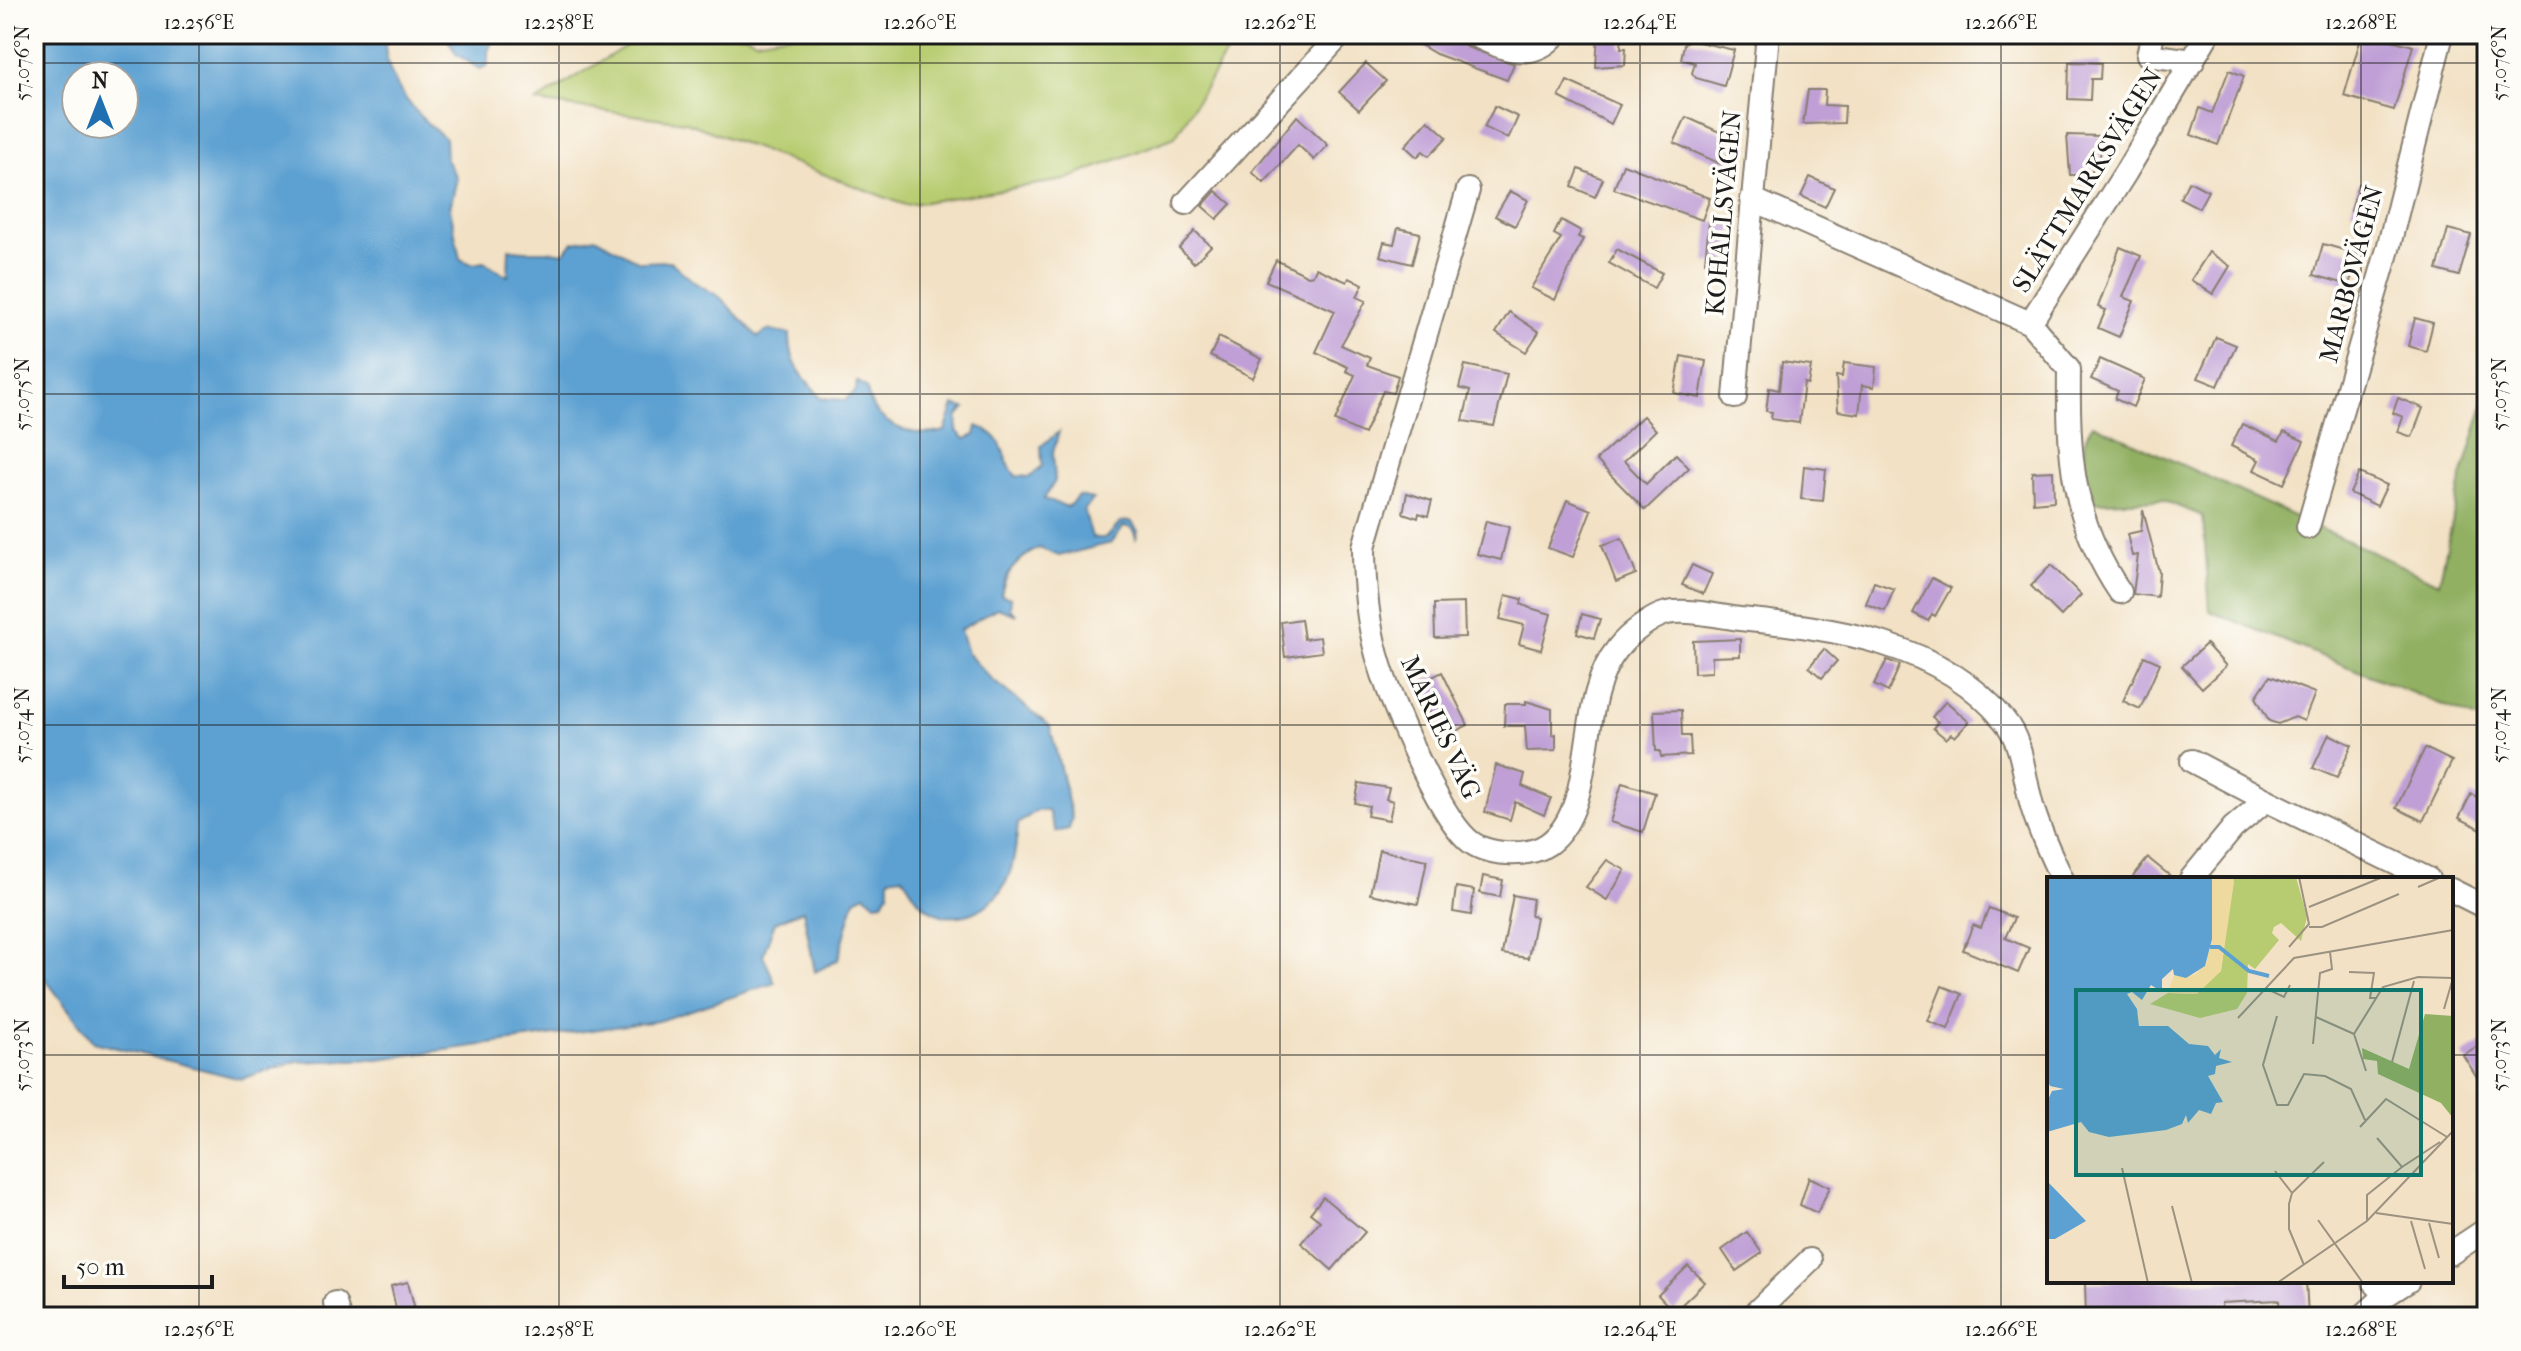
<svg xmlns="http://www.w3.org/2000/svg" width="2521" height="1351" viewBox="0 0 2521 1351" font-family="'IM FELL French Canon',serif">
  <style>
    .green { fill: #b7cc70; stroke: #6a7446; stroke-width: 2 }
    .forest { fill: #91b062; stroke: #56663f; stroke-width: 2 }
    .water { fill: #5da1d2; stroke: #3c5e77; stroke-width: 2; fill-rule: evenodd }
    .building { fill: #bf9fd6 }
    .lines { fill: none; stroke-linecap: round; stroke-linejoin: round }
    .minor-casing { stroke: #877e70; stroke-width: 26 }
    .minor { stroke: #fff; stroke-width: 22 }
    .ticks { fill: none; stroke: #1c1c1c; stroke-width: 2; stroke-opacity: 0.45 }
    .labels { text-anchor: middle; stroke-width: 7; stroke-linejoin: round; paint-order: stroke }
    .street-label { font-size: 26px; fill: #1c1c1c; stroke: #fdfcf7 }
    .inset-river { fill: none; stroke: #5da1d2; stroke-width: 4 }
    .inset-road { fill: none; stroke: #9c9281; stroke-width: 2 }
    .view { fill: #0f766e; fill-opacity: 0.15; stroke: #0f766e; stroke-width: 4 }
    .inset-edge { fill: none; stroke: #1c1c1c; stroke-width: 4 }
    .neatline { fill: none; stroke: #1c1c1c; stroke-width: 3 }
    .ticks-label { font-size: 20px; text-anchor: middle; fill: #1c1c1c }
  </style>
  <rect width="100%" height="100%" fill="#fdfcf7"/>
  <filter id="ink" filterUnits="userSpaceOnUse"><feTurbulence type="fractalNoise" baseFrequency=".0125" numOctaves="2"/><feDisplacementMap in="SourceGraphic" scale="16" xChannelSelector="R" yChannelSelector="G"/><feConvolveMatrix kernelMatrix="1 2 1 2 8 2 1 2 1" color-interpolation-filters="sRGB"/></filter>
  <filter id="wash" filterUnits="userSpaceOnUse"><feTurbulence type="fractalNoise" baseFrequency=".006" numOctaves="4" result="noise"/><feDisplacementMap in="SourceGraphic" scale="32" xChannelSelector="R" yChannelSelector="G"/><feGaussianBlur stdDeviation="1.8" result="paint"/><feColorMatrix in="noise" values="0 0 0 0 0 0 0 0 0 0 0 0 0 0 0 0 0 1.4 0 .05"/><feComposite in="paint" operator="in"/></filter>
  <g filter="url(#wash)">
    <rect width="100%" height="100%" fill="#f2e1c4"/>
    <path class="green" d="M645,34H745L755,40L789,34H1238L1175,137L1065,180L905,205L686,122L536,102Z"/>
    <path class="forest" d="M2487,394V723L2210,611L2203,516L2162,500L2096,502C2087,475 2074,449 2093,424L2439,583L2461,481Z"/>
    <g class="water">
      <path d="M34,34H372L385,44C386,82 416,116 445,138L446,160L457,178L450,208L460,259L472,264L484,262L508,276L509,249C529,254 544,248 564,253L572,243L595,237L640,262L670,261L694,282L720,297L758,337L769,330L790,334C789,363 803,378 822,398L845,400L856,391L857,381L867,388C870,424 914,440 945,431L954,405L965,408L958,416L957,431L965,439L975,435L977,426C1009,438 998,454 1016,476L1030,477L1042,466L1041,446L1059,432L1053,452L1055,481L1044,499L1068,507L1078,496L1093,499L1084,510L1092,537C1110,542 1110,532 1121,522L1131,521L1138,531L1136,538L1133,529L1124,526L1111,543L1059,556L1039,548C1019,558 1004,573 1001,595L1011,598L1010,609L1017,615L997,608L960,630L967,653L991,679L1050,726L1072,818L1069,829L1056,832L1048,811H1036L1018,824C1016,843 1015,862 1007,880C992,913 948,931 920,902C913,894 908,884 902,876L889,878V892L883,902L875,903L865,894L855,899L838,960L815,972L803,910L775,922L763,955L775,983L658,1021L379,1059L294,1062L241,1079L93,1042L34,964ZM76,76H124V124H76Z"/>
      <path d="M445,34H495L488,52V65L480,69L456,54Z"/>
    </g>
    <g id="blocks">
      <g class="building">
        <path d="M1402,34H1458L1466,47L1514,64L1507,80L1436,54Z"/>
        <path d="M1598,34L1622,36L1621,48H1626L1625,65L1596,67Z"/>
        <path d="M2362,34H2382L2381,37L2413,46L2394,110L2344,96Z"/>
        <path d="M1690,40L1734,50L1724,86L1696,78L1692,73L1695,63L1681,59L1684,44Z"/>
        <path d="M2069,62L2101,63L2100,79H2091L2090,100L2068,99Z"/>
        <path d="M1366,63L1386,81L1359,110L1339,92Z"/>
        <path d="M2229,70L2244,76L2218,145L2191,135L2200,108L2212,113Z"/>
        <path d="M1567,81L1620,105L1611,124L1559,97Z"/>
        <path d="M1808,90H1825L1824,105L1845,106L1844,123L1803,124Z"/>
        <path d="M1495,106L1518,117L1508,139L1484,127Z"/>
        <path d="M1297,116L1328,145L1314,160L1298,145L1264,183L1252,172Z"/>
        <path d="M1686,117L1735,139L1723,165L1674,143Z"/>
        <path d="M1428,120L1447,137L1429,156L1423,151L1417,157L1405,146Z"/>
        <path d="M2067,135L2101,136L2100,159H2093L2092,175H2070Z"/>
        <path d="M1623,164L1710,198L1702,220L1614,189Z"/>
        <path d="M1579,169L1603,179L1595,197L1572,187Z"/>
        <path d="M1810,177L1834,188L1825,207L1801,196Z"/>
        <path d="M2189,181L2208,191L2199,208L2180,198Z"/>
        <path d="M2358,184L2375,188L2367,215L2351,211Z"/>
        <path d="M1216,191L1231,204L1217,219L1202,206Z"/>
        <path d="M1510,191L1528,200L1515,226L1495,216Z"/>
        <path d="M1561,220L1581,231L1578,237L1583,239L1555,300L1531,288L1561,238L1554,234Z"/>
        <path d="M1709,222L1733,225L1726,265L1705,262Z"/>
        <path d="M1398,228L1420,233L1412,264L1380,256L1384,242L1394,244Z"/>
        <path d="M2448,229L2471,235L2459,276L2437,270Z"/>
        <path d="M1195,231L1211,246L1194,263L1179,248Z"/>
        <path d="M2323,244L2358,254L2349,285L2314,275Z"/>
        <path d="M2120,247L2141,256L2123,297L2134,301L2119,337L2098,328L2106,310L2098,307Z"/>
        <path d="M1617,249L1662,273L1654,288L1609,263Z"/>
        <path d="M2209,252L2230,266L2213,294L2191,280Z"/>
        <path d="M1276,260L1308,276L1313,275L1316,268L1347,282L1349,278L1363,284L1357,297L1366,301L1341,345L1370,358L1367,365L1398,376L1393,393L1383,391L1364,434L1335,421L1355,375L1346,371L1348,367L1316,352L1335,311L1266,281Z"/>
        <path d="M1509,312L1539,332L1526,352L1496,333Z"/>
        <path d="M2415,318L2433,323L2426,351L2408,346Z"/>
        <path d="M1219,337L1262,359L1253,378L1210,356Z"/>
        <path d="M2216,337L2236,345L2218,386L2198,378Z"/>
        <path d="M1681,356L1706,361L1700,398L1674,393Z"/>
        <path d="M2100,359L2145,379L2133,407L2115,399L2118,391L2091,379Z"/>
        <path d="M1782,362L1811,366L1808,384L1804,383L1799,423L1771,419L1772,412L1766,411L1769,388L1779,390Z"/>
        <path d="M1844,363L1876,367L1874,387L1862,385L1859,414L1838,411L1836,376L1842,377Z"/>
        <path d="M1465,365L1507,374L1494,426L1463,421L1470,391L1459,388Z"/>
        <path d="M2398,398L2423,408L2412,437L2398,432L2403,417L2393,413Z"/>
        <path d="M1643,416L1656,430L1624,461L1646,484L1676,454L1689,468L1645,510L1596,460Z"/>
        <path d="M2242,424L2279,441L2284,432L2304,441L2284,484L2254,470L2259,460L2231,446Z"/>
        <path d="M1804,466L1826,469L1823,501L1801,499Z"/>
        <path d="M2053,471L2054,501L2033,503L2032,472Z"/>
        <path d="M2359,473L2387,485L2377,506L2350,493Z"/>
        <path d="M1407,493L1432,501L1428,516L1419,513L1418,518L1403,513Z"/>
        <path d="M1567,500L1591,510L1573,557L1548,548Z"/>
        <path d="M2143,510L2159,572L2157,597L2133,594L2138,555L2132,556L2127,534L2141,531Z"/>
        <path d="M1486,521L1509,527L1501,560L1477,554Z"/>
        <path d="M1622,538L1636,574L1616,582L1602,545Z"/>
        <path d="M1692,565L1712,574L1703,594L1682,585Z"/>
        <path d="M2051,565L2081,595L2061,616L2031,586Z"/>
        <path d="M1932,578L1951,588L1935,616L1932,614L1928,621L1913,613Z"/>
        <path d="M1874,582L1894,589L1885,611L1866,604Z"/>
        <path d="M1506,595L1522,599L1521,604L1530,608L1551,614L1541,650L1519,644L1524,625L1500,619Z"/>
        <path d="M1464,603L1465,637L1435,638L1434,604Z"/>
        <path d="M1582,614L1600,619L1594,638L1577,633Z"/>
        <path d="M1301,619L1304,639L1320,637L1322,652L1285,657L1281,622Z"/>
        <path d="M1740,639V656L1712,657V672L1694,673L1693,641Z"/>
        <path d="M2206,644L2226,666L2202,688L2182,666Z"/>
        <path d="M1824,649L1837,661L1822,678L1809,667Z"/>
        <path d="M2144,656L2160,663L2140,709L2123,701Z"/>
        <path d="M1887,660L1900,665L1888,692L1874,685Z"/>
        <path d="M1442,672L1468,725L1442,738L1416,685Z"/>
        <path d="M2270,676L2315,693L2304,721L2295,717L2278,724L2269,721L2256,697Z"/>
        <path d="M1526,701L1552,709V735L1556,734V750L1527,751L1525,726H1504L1505,704H1526Z"/>
        <path d="M1946,701L1969,722L1955,737L1951,734L1946,739L1933,728L1938,722L1932,717Z"/>
        <path d="M1681,710L1682,736H1690L1691,755L1661,757L1660,751H1656L1654,711Z"/>
        <path d="M2329,734L2352,745L2337,778L2313,768Z"/>
        <path d="M2425,748L2452,761L2423,821L2396,808Z"/>
        <path d="M1496,765L1525,774L1522,786L1551,798L1544,815L1515,802L1510,820L1485,812Z"/>
        <path d="M1359,783L1389,788L1386,799L1393,801L1389,820L1367,816L1369,806L1355,803Z"/>
        <path d="M1622,783L1655,793L1643,832L1610,822Z"/>
        <path d="M2471,794L2487,802V832L2459,818Z"/>
        <path d="M1379,850L1427,860L1418,904L1370,894Z"/>
        <path d="M2148,858L2174,879H2131Z"/>
        <path d="M1607,860L1625,870L1607,900L1586,887Z"/>
        <path d="M1483,876L1503,880L1500,897L1480,893Z"/>
        <path d="M1456,887L1474,890L1471,915L1453,912Z"/>
        <path d="M1513,895L1533,899L1530,915L1536,917L1528,958L1502,954Z"/>
        <path d="M1989,908L2014,918L2005,938L2029,948L2018,973L1963,950L1973,925L1981,928Z"/>
        <path d="M1942,986L1962,994L1948,1029L1928,1021Z"/>
        <path d="M2487,1040V1093L2463,1055Z"/>
        <path d="M1809,1177L1830,1187L1817,1213L1800,1205Z"/>
        <path d="M1323,1197L1365,1232L1332,1270L1301,1243L1320,1221L1310,1213Z"/>
        <path d="M1747,1232L1762,1253L1736,1271L1722,1250Z"/>
        <path d="M1688,1266L1705,1282L1674,1312L1658,1295Z"/>
        <path d="M2140,1281H2306L2308,1317H2280L2279,1300L2221,1303L2222,1317H2086L2085,1283Z"/>
        <path d="M408,1282L417,1317H398L391,1286Z"/>
      </g>
    </g>
  </g>
  <g filter="url(#ink)">
    <use href="#blocks" fill-opacity="0" stroke="#877e70" stroke-width="2"/>
    <g class="lines">
      <defs>
        <g id="minor">
          <path d="M1472,34C1502,48 1531,63 1556,34"/>
          <path d="M2153,34L2148,55L2193,61"/>
          <path d="M1468,190L1364,547C1364,583 1367,619 1377,655C1389,698 1436,810 1467,839C1485,856 1528,858 1548,844C1600,806 1574,701 1618,648C1628,635 1651,617 1667,613C1689,609 1718,616 1740,619C1833,628 1941,642 2004,720C2023,742 2024,779 2032,806C2039,831 2051,855 2062,879"/>
          <path d="M1752,199L2030,323"/>
          <path d="M1186,203L1341,34"/>
          <path d="M1735,397L1768,34"/>
          <path d="M2308,527L2388,249L2442,34"/>
          <path d="M2120,592C2071,520 2068,453 2069,369L2030,323L2126,172L2208,34"/>
          <path d="M2192,761L2266,800"/>
          <path d="M2191,879L2233,828L2266,800L2428,879"/>
          <path d="M2451,890L2487,908"/>
          <path d="M2451,1253L2487,1229"/>
          <path d="M2373,1281L2386,1295L2408,1281"/>
          <path d="M335,1303L339,1317"/>
          <path d="M1751,1317L1810,1260"/>
          <path d="M2362,1317L2386,1295"/>
          <path d="M2485,1317L2487,1315"/>
        </g>
      </defs>
      <use href="#minor" class="minor-casing"/>
      <use href="#minor" class="minor"/>
    </g>
  </g>
  <path class="ticks" d="M199,34V1317M559,34V1317M920,34V1317M1280,34V1317M1640,34V1317M2001,34V1317M2361,34V879M34,63H2487M34,394H2487M34,725H2487M34,1055H2049M2451,1055H2487M2361,1281V1317"/>
  <g class="labels">
    <g class="street-label">
      <text transform="translate(2087 180) rotate(-58)" y="9">SLÄTTMARKSVÄGEN</text>
      <text transform="translate(1723 213) rotate(-85)" y="9">KOHALLSVÄGEN</text>
      <text transform="translate(2351 274) rotate(-75)" y="9">MARBOVÄGEN</text>
      <text transform="translate(1441 727) rotate(65)" y="9">MARIES VÄG</text>
    </g>
  </g>
  <g transform="translate(2047 877)">
    <rect width="406" height="406" fill="#f2e1c4"/>
    <path d="M186,0H249L260,40L254,64L234,46L227,50L225,56L232,63L208,92L201,87L200,116L190,132L153,141L103,127L121,116L148,117L174,94Z" fill="#b7cc70"/>
    <path d="M378,137L406,139V241L394,226L331,197L330,184L316,182L315,171L362,192Z" fill="#91b062"/>
    <path d="M165,0H186L187,5L174,94L150,117L121,116L127,98H148L160,85Z" fill="#eeda9e"/>
    <path d="M0,0H165V62L158,89L139,101L127,98L126,92L115,102V115L104,108L95,123L85,115L80,117L90,132L92,149H121L142,167L161,169L168,178L174,172L172,181L185,185L169,189L168,197L161,199L176,225L169,226L164,237L152,233L141,246L139,238L135,247L119,253L62,260L42,255L34,245L0,255V225L5,214L17,212L3,209L0,202ZM0,304L39,344L8,362H0Z" fill="#5da1d2"/>
    <path class="inset-river" d="M163,70H172L202,94L222,99"/>
    <path class="inset-road" d="M371,10L394,0M262,30L336,0M262,50H275L352,17M242,70L262,47L252,0M302,95L327,96L323,121H329M218,111L237,120L243,108M397,132L406,101M230,139L216,188L230,228H241L257,197L278,199L304,212L318,243M269,140L307,157M191,141L247,81L406,53M266,167L273,96L285,92L283,75M345,185L367,104M319,194L307,157L336,110L371,100L406,101M313,250L339,222L400,260M330,261L355,290L393,265M75,291L101,406M228,294L245,316M125,329L145,406M329,336L406,347M271,343L316,406M320,344V318L355,290M364,344L378,392M382,346L392,381M257,388L242,352V327L245,316L277,285M230,406L320,344L406,254"/>
    <path class="view" d="M29,113H374V298H29Z"/>
    <rect width="406" height="406" class="inset-edge"/>
  </g>
  <rect width="2521" height="1351" fill="none" stroke="#fdfcf7" stroke-width="88"/>
  <g transform="translate(100 100)"><circle r="38" fill="#fdfcf7" stroke="#a3a29f" stroke-width="2"/>
  <path d="M0-6L14 30L0 20L-14 30Z" fill="#1f6fb2"/>
  <text y="-12" font-size="22" font-weight="bold" text-anchor="middle" fill="#1c1c1c">N</text>
  </g>
  <path d="M64 1275v12h148v-12" fill="none" stroke="#1c1c1c" stroke-width="4"/>
  <text x="76" y="1275" font-size="24" fill="#1c1c1c" stroke="#fdfcf7" stroke-width="6" paint-order="stroke">50 m</text>
  <rect x="44" y="44" width="2433" height="1263" class="neatline"/>
  <g class="ticks-label">
    <text x="199" y="29">12.256°E</text>
    <text x="559" y="29">12.258°E</text>
    <text x="920" y="29">12.260°E</text>
    <text x="1280" y="29">12.262°E</text>
    <text x="1640" y="29">12.264°E</text>
    <text x="2001" y="29">12.266°E</text>
    <text x="2361" y="29">12.268°E</text>
    <text transform="translate(22 63) rotate(-90)" y="7">57.076°N</text>
    <text transform="translate(2499 63) rotate(-90)" y="7">57.076°N</text>
    <text transform="translate(22 394) rotate(-90)" y="7">57.075°N</text>
    <text transform="translate(2499 394) rotate(-90)" y="7">57.075°N</text>
    <text transform="translate(22 725) rotate(-90)" y="7">57.074°N</text>
    <text transform="translate(2499 725) rotate(-90)" y="7">57.074°N</text>
    <text transform="translate(22 1055) rotate(-90)" y="7">57.073°N</text>
    <text transform="translate(2499 1055) rotate(-90)" y="7">57.073°N</text>
    <text x="199" y="1336">12.256°E</text>
    <text x="559" y="1336">12.258°E</text>
    <text x="920" y="1336">12.260°E</text>
    <text x="1280" y="1336">12.262°E</text>
    <text x="1640" y="1336">12.264°E</text>
    <text x="2001" y="1336">12.266°E</text>
    <text x="2361" y="1336">12.268°E</text>
  </g>
</svg>
